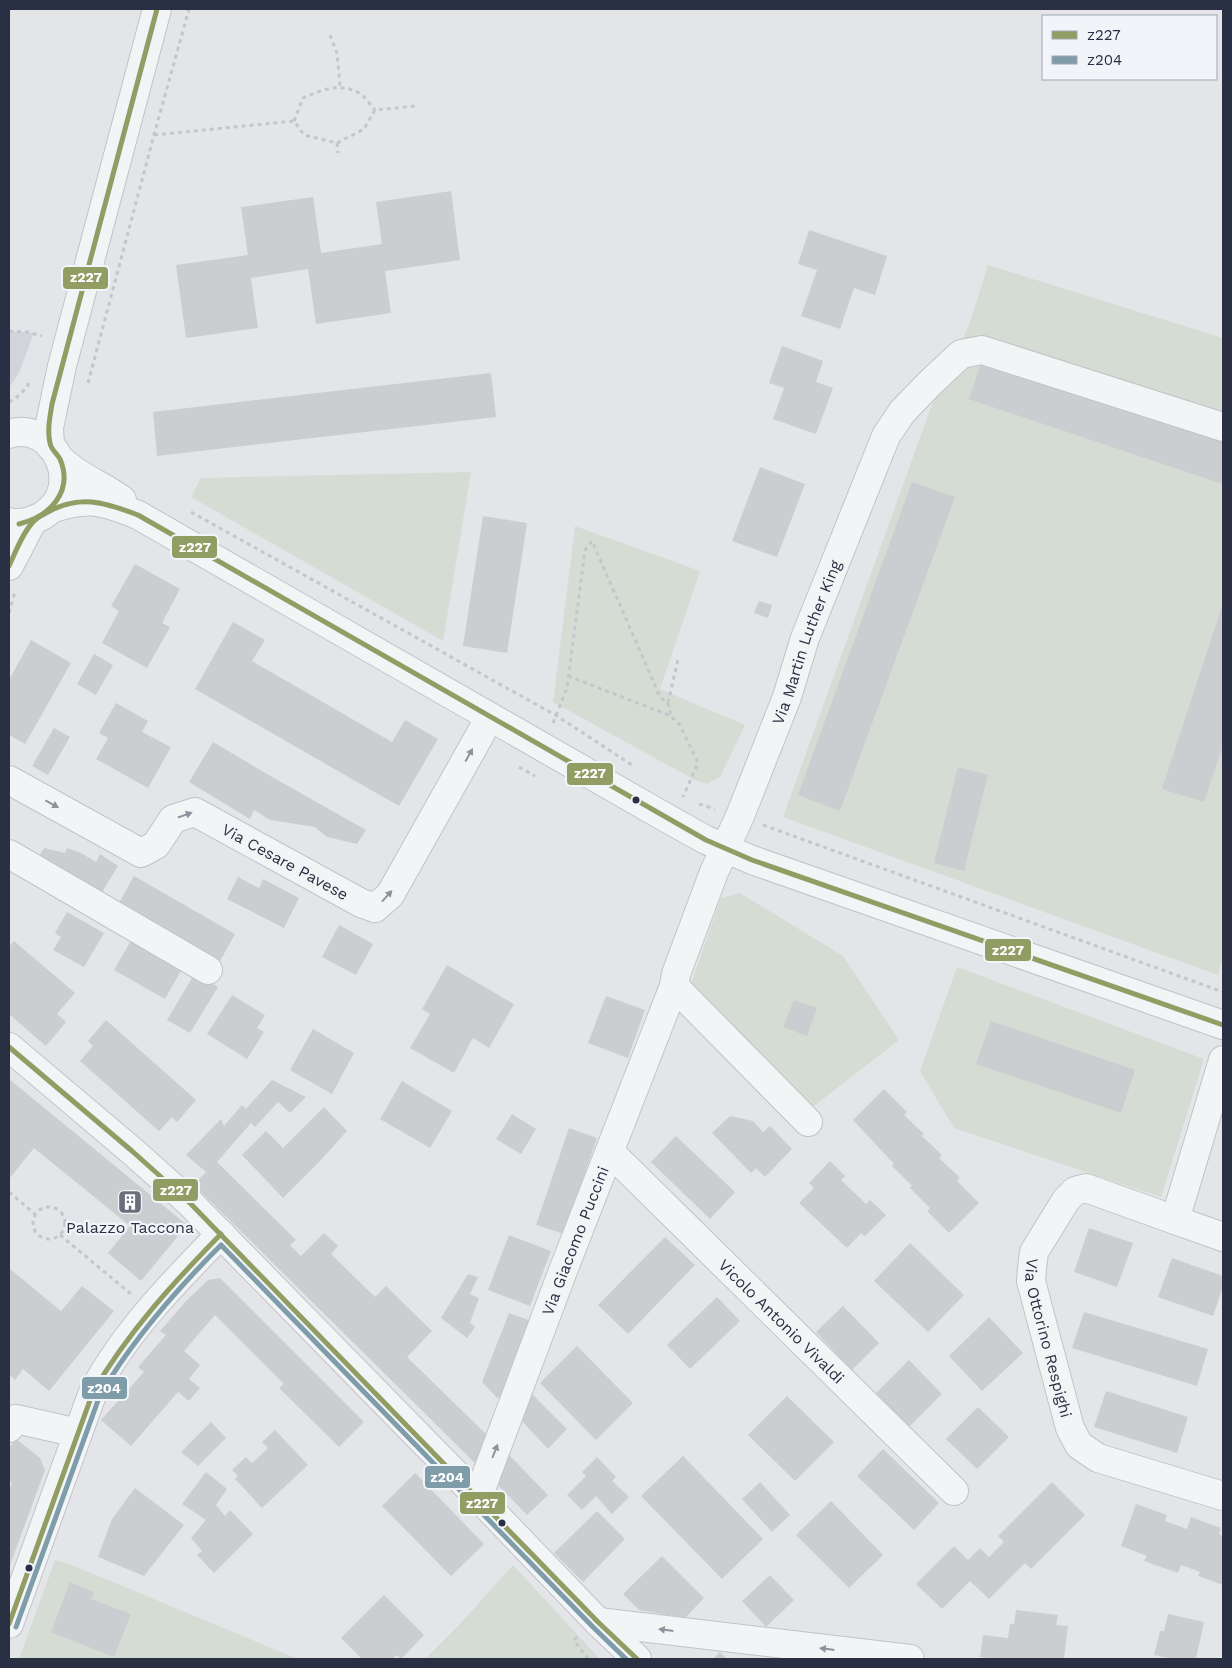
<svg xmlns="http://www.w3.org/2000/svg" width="1232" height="1668" viewBox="0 0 1232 1668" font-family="'Work Sans',sans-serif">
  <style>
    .built { fill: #d2d4dc }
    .green { fill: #d4dcd4 }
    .building { fill: #cccdd1 }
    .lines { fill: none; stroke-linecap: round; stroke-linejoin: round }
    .minor-casing { stroke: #c2c3c7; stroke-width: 30 }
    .path { stroke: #c5c6cb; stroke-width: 3; stroke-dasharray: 4 4; stroke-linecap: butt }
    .minor { stroke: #f3f4f6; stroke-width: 28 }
    .bus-1-casing { stroke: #f1f4f8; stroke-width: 9 }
    .bus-2-casing { stroke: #f1f4f8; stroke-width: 9 }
    .bus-1 { stroke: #929d63; stroke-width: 5 }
    .bus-2 { stroke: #7f9ca9; stroke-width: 5 }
    .oneway { fill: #8e929c }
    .bus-dot { fill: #293043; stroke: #f1f4f8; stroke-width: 2 }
    .labels { text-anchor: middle; stroke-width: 4.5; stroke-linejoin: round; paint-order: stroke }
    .street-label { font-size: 16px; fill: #293043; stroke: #f1f4f8 }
    .poi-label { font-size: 16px; fill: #293043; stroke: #f1f4f8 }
    .line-badge { stroke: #f1f4f8; stroke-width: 2 }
    .badge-label { font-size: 14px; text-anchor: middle; font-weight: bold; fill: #fff }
  </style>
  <rect width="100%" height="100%" fill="#e4e5e9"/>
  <path class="built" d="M9,331L34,333L19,373L9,388Z"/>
  <g class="green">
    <path d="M988,265L1223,338V958L1218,975L783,817L930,410L969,325Z"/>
    <path d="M471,472L443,641L191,497L201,478Z"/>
    <path d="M575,526L700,571L660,689L745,725L720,777L707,784L695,780L553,702Z"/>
    <path d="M740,893L843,956L899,1040L810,1109L691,983L721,898Z"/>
    <path d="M957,967L1204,1059L1161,1197L954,1128L920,1071Z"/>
    <path d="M55,1560L72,1565L298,1659H19Z"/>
    <path d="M513,1565L600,1659H425L459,1625Z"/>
  </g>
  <g class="building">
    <path d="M451,191L460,260L385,271L391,313L316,324L308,269L251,278L258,328L186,338L176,265L248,255L241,207L313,197L321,253L382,244L376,202Z"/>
    <path d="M809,230L887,256L875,295L854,288L840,329L801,316L817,270L798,264Z"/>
    <path d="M782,346L823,361L816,382L833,388L816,434L773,419L784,388L769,383Z"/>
    <path d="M984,354L1223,435V484L969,399Z"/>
    <path d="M491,373L496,417L157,456L153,412Z"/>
    <path d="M760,467L805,484L777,557L732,541Z"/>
    <path d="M912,482L955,497L840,811L798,795Z"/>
    <path d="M483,516L527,523L507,653L463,646Z"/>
    <path d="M135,564L180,589L162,623L170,627L147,668L102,643L119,611L111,606Z"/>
    <path d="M759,601L772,605L768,618L754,613Z"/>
    <path d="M1223,603V745L1204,802L1162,789Z"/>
    <path d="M233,622L265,640L252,661L392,742L405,720L438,739L399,806L195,689Z"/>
    <path d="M31,640L71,663L25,744L9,735V680Z"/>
    <path d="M94,654L113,665L96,695L77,684Z"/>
    <path d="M116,703L148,721L142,732L171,747L148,788L96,759L108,738L99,733Z"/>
    <path d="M54,728L70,737L48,775L32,766Z"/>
    <path d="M213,742L274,778L366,830L357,844L327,837L315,827L270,820L254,810L250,819L189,782Z"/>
    <path d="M958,767L988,775L964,871L934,863Z"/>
    <path d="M44,848L65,853L67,848L81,853L96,862L100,854L118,866L99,897L37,860Z"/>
    <path d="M134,876L235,934L220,961L119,903Z"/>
    <path d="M238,877L259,888L263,879L299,898L284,928L227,899Z"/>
    <path d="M67,912L104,933L84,967L53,950L61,937L55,933Z"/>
    <path d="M339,925L373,944L356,975L322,957Z"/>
    <path d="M132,939L183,967L165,999L114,970Z"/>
    <path d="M14,941L75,993L57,1014L66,1022L46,1046L9,1014V947Z"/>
    <path d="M447,965L514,1004L489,1048L473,1038L454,1073L410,1048L430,1014L422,1009Z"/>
    <path d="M195,973L218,987L190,1033L167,1020Z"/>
    <path d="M232,995L265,1015L257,1028L264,1032L247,1059L207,1034Z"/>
    <path d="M606,996L645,1010L628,1058L588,1043Z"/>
    <path d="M794,1000L817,1008L807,1036L783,1027Z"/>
    <path d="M106,1020L196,1100L177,1122L172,1117L159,1131L80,1061L93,1046L88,1041Z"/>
    <path d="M991,1021L1135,1070L1121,1113L976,1064Z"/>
    <path d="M313,1029L354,1053L332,1094L290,1070Z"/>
    <path d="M9,1079L187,1225L141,1281L108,1253L130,1226L34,1148L9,1179Z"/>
    <path d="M272,1080L306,1097L290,1113L278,1102L255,1127L251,1123L217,1162L296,1240L290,1245L301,1256L324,1233L338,1246L331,1254L375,1297L386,1286L432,1331L407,1357L491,1439L481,1469L194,1185L206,1172L186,1155L221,1119L224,1126L242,1105L246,1109Z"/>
    <path d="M402,1081L452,1111L430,1148L380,1119Z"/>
    <path d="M884,1089L907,1112L904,1115L924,1134L922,1136L942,1155L939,1158L960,1178L957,1181L979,1203L949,1233L927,1211L930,1208L910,1188L912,1186L892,1166L894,1164L853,1120Z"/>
    <path d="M324,1107L347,1131L320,1161L283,1198L242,1155L266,1131L283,1148Z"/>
    <path d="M512,1114L536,1129L521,1154L496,1139Z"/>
    <path d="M730,1116L753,1121L763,1132L770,1126L792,1149L765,1177L756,1168L751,1173L712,1133Z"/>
    <path d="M569,1128L597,1138L564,1234L536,1225Z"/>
    <path d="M676,1136L735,1192L710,1219L651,1162Z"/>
    <path d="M830,1161L845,1176L841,1180L866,1204L870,1200L886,1215L865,1236L861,1233L847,1248L799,1203L814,1188L809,1183Z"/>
    <path d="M1089,1228L1133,1243L1117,1287L1074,1272Z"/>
    <path d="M509,1235L551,1251L530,1306L488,1290Z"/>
    <path d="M665,1237L695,1265L628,1334L598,1305Z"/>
    <path d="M910,1243L964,1295L928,1332L874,1281Z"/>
    <path d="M1172,1258L1223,1276V1287L1213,1316L1158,1297Z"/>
    <path d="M9,1268L61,1311L82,1286L114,1311L49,1391L23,1369L15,1380L9,1374Z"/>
    <path d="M468,1274L478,1277L470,1294L479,1298L470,1323L475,1327L467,1338L441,1318Z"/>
    <path d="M220,1278L364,1422L339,1447L279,1388L284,1384L215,1315L184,1351L200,1365L189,1379L200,1388L189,1401L178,1392L131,1446L101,1420L144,1372L138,1367L166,1335L160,1331L187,1300L208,1280Z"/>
    <path d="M717,1297L740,1321L690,1369L667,1345Z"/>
    <path d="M843,1306L879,1343L852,1370L816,1332Z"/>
    <path d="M1084,1312L1208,1349L1197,1386L1072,1348Z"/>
    <path d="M509,1313L531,1321L504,1394L497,1398L482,1382Z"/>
    <path d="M989,1317L1023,1353L982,1391L949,1356Z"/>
    <path d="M577,1346L633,1403L596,1440L540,1383Z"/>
    <path d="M909,1360L942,1394L909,1427L876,1393Z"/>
    <path d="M1106,1391L1188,1417L1177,1453L1094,1427Z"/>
    <path d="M532,1394L567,1429L548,1449L521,1420Z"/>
    <path d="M787,1396L834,1442L795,1481L748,1435Z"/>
    <path d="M978,1407L1009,1437L977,1469L946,1439Z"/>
    <path d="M211,1422L226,1438L198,1466L181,1452Z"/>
    <path d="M275,1430L308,1465L262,1508L235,1479L238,1476L232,1470L246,1457L252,1463L268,1448L262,1442Z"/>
    <path d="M16,1439L40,1458L45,1470L9,1568V1492L12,1483L9,1481V1448Z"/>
    <path d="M883,1449L939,1503L914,1530L857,1476Z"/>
    <path d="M509,1455L548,1495L527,1515L497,1484Z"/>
    <path d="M683,1456L763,1539L722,1579L641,1496Z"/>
    <path d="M597,1457L616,1477L612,1481L629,1497L612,1514L596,1496L582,1510L567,1495L586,1476L582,1472Z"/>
    <path d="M206,1472L227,1489L216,1505L225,1516L230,1510L253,1534L214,1573L197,1555L202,1551L191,1538L206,1520L182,1504Z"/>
    <path d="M415,1473L484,1544L451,1576L382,1506Z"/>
    <path d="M760,1482L790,1515L772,1532L742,1499Z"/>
    <path d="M1052,1482L1085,1515L1031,1569L1025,1563L989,1599L970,1581L942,1609L916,1584L954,1546L968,1560L980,1548L989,1557L1004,1542L998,1536Z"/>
    <path d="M135,1488L184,1525L144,1576L98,1557L112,1519Z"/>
    <path d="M831,1501L883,1555L849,1588L796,1535Z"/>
    <path d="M1136,1504L1167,1515L1165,1521L1187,1529L1191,1517L1221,1528L1219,1534L1223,1536V1585L1198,1576L1200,1572L1181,1565L1178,1573L1144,1561L1147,1556L1121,1546Z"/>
    <path d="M597,1511L625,1539L583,1582L554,1553Z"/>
    <path d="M662,1556L704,1598L685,1618L639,1610L623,1594Z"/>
    <path d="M770,1575L794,1600L766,1627L742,1601Z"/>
    <path d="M70,1582L94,1592L91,1599L131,1614L114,1657L51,1632Z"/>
    <path d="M384,1595L424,1635L401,1659L397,1655L392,1659H362L341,1638Z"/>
    <path d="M1016,1610L1058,1615L1056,1625L1068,1626L1064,1659H995L980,1657L983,1635L1008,1638L1010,1624H1014Z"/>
    <path d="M1168,1614L1204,1622L1196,1659H1172L1154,1655L1160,1631H1164Z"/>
    <path d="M720,1652L727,1659H713Z"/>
  </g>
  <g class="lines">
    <defs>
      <g id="minor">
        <path d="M9,434C54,419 87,489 42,516C31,522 21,525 9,522"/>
        <path d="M50,446L49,428L62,366L157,9"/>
        <path d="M60,459C78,477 102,485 122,500"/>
        <path d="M51,509C88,496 103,501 138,515L670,820L706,840L752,860L1223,1025"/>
        <path d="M9,566L33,520"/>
        <path id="s1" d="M9,780L141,853L156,845L173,819L195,812L361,903L375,908L390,895L490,717"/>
        <path d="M9,854L208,970"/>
        <path d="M674,986L808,1122"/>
        <path d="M9,1047L132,1151L188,1201L478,1497L598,1622L637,1659"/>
        <path d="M1223,1060L1175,1220L1223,1237"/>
        <path id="s2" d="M610,1152L954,1491"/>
        <path id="s3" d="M1175,1220L1086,1188L1075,1191L1066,1200L1034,1252L1032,1268L1031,1281L1070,1428L1079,1445L1098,1458L1223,1496"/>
        <path d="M9,1428L16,1419L78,1433"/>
        <path id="s4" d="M478,1497L561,1276L674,986L676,974L714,872L740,816L787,697L805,638L886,436L902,412L930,383L961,354L982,350L1223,427"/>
        <path d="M598,1622L910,1659"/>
        <path d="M9,1624L93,1392C125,1332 174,1282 221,1234"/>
      </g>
    </defs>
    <use href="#minor" class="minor-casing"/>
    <g class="path">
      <path d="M330,35L337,53L340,86"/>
      <path d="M294,121L303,98C321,90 340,82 359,93C365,96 370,105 375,110"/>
      <path d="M154,135L294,121L304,135L337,143L364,129L375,110L417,106"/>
      <path d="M337,143L338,153"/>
      <path d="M9,331L28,332L42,336"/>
      <path d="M88,383L154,135L189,9"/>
      <path d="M9,402C17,398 26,390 30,381"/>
      <path d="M191,512L557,716L632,765"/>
      <path d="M9,613L15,592"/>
      <path d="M568,676L671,716L680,725L698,763L683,797"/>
      <path d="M668,703L678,659"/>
      <path d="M553,723L567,688L585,550L592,541L660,697L668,703L671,716"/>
      <path d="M519,767L535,776"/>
      <path d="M699,804L715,809"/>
      <path d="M763,825L1223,992"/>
      <path d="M9,1192L35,1214"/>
      <circle cx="49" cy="1223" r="16"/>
      <path d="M60,1235L131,1294"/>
      <path d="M577,1637L574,1640L588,1659"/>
    </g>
    <use href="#minor" class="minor"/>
    <defs>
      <g id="bus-1">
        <path d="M19,524C49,517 74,492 60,459C57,453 51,450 50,443C47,430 50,417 52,404L157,9"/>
        <path d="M9,566C16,551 22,534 33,522C36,518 41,516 46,513C79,494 104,502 138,515L706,840L752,860L1223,1025"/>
        <path d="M9,1047L132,1151L188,1201L598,1622L637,1659"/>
        <path d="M9,1624L93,1392C128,1332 173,1283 221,1234"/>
      </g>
      <path id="bus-2" d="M16,1627L100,1395C133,1339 175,1291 221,1245L593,1627L626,1659"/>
    </defs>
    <use href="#bus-1" class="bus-1-casing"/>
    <use href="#bus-2" class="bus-2-casing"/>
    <use href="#bus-1" class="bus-1"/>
    <use href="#bus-2" class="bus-2"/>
  </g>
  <defs><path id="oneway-solid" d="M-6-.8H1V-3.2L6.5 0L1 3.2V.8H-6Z" transform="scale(1.25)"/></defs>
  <g class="oneway">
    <use href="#oneway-solid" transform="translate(469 755) rotate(-61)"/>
    <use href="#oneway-solid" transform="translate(52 804) rotate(29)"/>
    <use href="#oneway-solid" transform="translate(185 815) rotate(-19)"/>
    <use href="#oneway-solid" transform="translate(387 896) rotate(-48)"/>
    <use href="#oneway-solid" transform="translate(495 1451) rotate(-69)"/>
    <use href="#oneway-solid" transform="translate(666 1630) rotate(-173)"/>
    <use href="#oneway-solid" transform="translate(827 1649) rotate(-173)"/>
  </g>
  <defs>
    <symbol id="building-square" viewBox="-11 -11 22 22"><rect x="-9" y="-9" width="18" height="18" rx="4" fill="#6a6f7d" stroke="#f1f4f8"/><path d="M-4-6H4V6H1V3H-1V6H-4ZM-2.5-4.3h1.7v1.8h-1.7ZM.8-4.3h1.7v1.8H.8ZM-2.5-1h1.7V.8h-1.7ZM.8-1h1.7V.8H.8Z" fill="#fff"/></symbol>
  </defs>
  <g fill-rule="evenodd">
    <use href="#building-square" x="116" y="1188" width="28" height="28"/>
  </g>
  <g class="bus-dot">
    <circle cx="636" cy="800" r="4.5"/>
    <circle cx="502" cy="1523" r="4.5"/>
    <circle cx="29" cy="1568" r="4.5"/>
  </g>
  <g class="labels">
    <g class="street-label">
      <text dy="6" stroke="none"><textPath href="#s4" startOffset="916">Via Martin Luther King</textPath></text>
      <text dy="6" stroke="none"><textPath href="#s1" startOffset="325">Via Cesare Pavese</textPath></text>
      <text dy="6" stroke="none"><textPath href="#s4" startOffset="274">Via Giacomo Puccini</textPath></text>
      <text dy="6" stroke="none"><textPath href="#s2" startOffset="241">Vicolo Antonio Vivaldi</textPath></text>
      <text dy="6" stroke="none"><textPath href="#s3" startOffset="268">Via Ottorino Respighi</textPath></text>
    </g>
    <g class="poi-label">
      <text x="130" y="1233">Palazzo Taccona</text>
    </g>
  </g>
  <g class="line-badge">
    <rect x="62" y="266" width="47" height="24" rx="5" fill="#929d63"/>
    <rect x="171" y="535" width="47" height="24" rx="5" fill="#929d63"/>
    <rect x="566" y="762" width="48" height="24" rx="5" fill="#929d63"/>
    <rect x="984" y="938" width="48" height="24" rx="5" fill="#929d63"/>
    <rect x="152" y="1178" width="47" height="24" rx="5" fill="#929d63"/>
    <rect x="81" y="1376" width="47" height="24" rx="5" fill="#7f9ca9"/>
    <rect x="424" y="1465" width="47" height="24" rx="5" fill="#7f9ca9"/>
    <rect x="459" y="1491" width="47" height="24" rx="5" fill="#929d63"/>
  </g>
  <g class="badge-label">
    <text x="86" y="282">z227</text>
    <text x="195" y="552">z227</text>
    <text x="590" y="778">z227</text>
    <text x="1008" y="955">z227</text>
    <text x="176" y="1195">z227</text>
    <text x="104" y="1393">z204</text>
    <text x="447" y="1482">z204</text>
    <text x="482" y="1508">z227</text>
  </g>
  <rect width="1232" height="1668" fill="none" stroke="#293043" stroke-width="20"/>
  <rect x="1042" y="15" width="175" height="65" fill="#f1f4f8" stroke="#a1a6b0"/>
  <rect x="1052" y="31" width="25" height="8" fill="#929d63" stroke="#a1a6b0"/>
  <text x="1087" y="40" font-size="15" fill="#293043">z227</text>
  <rect x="1052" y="56" width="25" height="8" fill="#7f9ca9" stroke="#a1a6b0"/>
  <text x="1087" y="65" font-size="15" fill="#293043">z204</text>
</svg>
